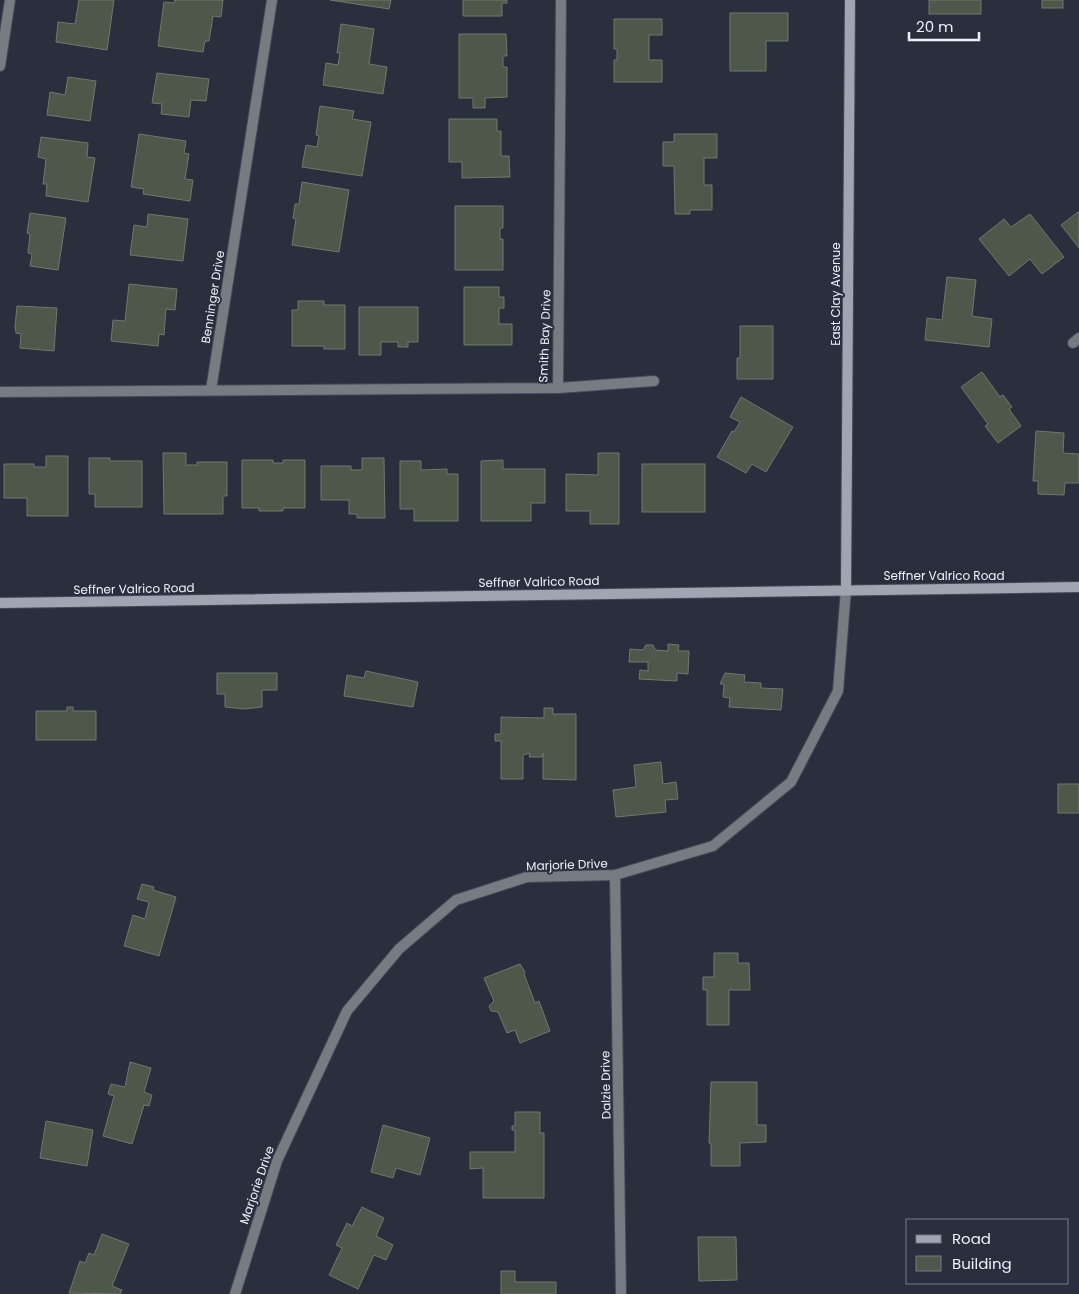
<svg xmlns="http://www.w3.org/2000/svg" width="1079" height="1294" viewBox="0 0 1079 1294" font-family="Poppins,sans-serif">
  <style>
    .building { fill: #4d584b; stroke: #6e7a6c }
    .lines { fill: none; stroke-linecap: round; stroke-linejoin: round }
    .street-casing { stroke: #444a57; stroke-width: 12 }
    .secondary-casing { stroke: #444a57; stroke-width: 12 }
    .street { stroke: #777b82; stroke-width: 10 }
    .secondary { stroke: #a0a6b1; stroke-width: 10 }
    .labels { text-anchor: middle; stroke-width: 4; stroke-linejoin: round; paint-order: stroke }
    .street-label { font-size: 12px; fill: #edf1fa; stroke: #292f3c }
  </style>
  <rect width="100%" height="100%" fill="#292f3c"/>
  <g class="building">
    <path d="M79,0H114L107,50L56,42L58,22L75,24Z"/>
    <path d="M175,0H223L221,17L213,16L209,41H205L203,52L158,46L164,2L174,3Z"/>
    <path d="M330,0H391L389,9Z"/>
    <path d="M463,0H507V3H502V16H463Z"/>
    <rect x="929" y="0" width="52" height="14"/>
    <rect x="1042" y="0" width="21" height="8"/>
    <path d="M730,13H788V41H766V71H730Z"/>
    <path d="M614,19H662V35H649V60H662V82H614V60H617V49H614Z"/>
    <path d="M341,24L374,29L369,64L387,67L383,94L323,85L326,63L338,65L340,53H337Z"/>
    <path d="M459,34H506L507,56H503V67H507V97L485,98V108H473V98H459Z"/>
    <path d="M157,73L209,79L206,101L191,100L189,117L161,114L162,104L152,103Z"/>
    <path d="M68,77L96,81L90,121L47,115L50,92L65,95Z"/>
    <path d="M320,106L354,111L352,119L371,122L362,176L302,167L306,145L317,147L319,136L316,135Z"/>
    <path d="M449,119H497V131H501V156H509L510,177L462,178V162H449Z"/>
    <path d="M139,134L186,141L184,153L189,154L185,179L193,180L190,201L143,194L144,189L131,187Z"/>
    <path d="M674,134H717V158H704V185H712V210H690V214H675L674,166H663V142H674Z"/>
    <path d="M41,137L88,143L87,157L95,158L88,202L46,196L47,184H43L46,159L38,157Z"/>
    <path d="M302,182L349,190L339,252L292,245L296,219L293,218L295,204H299Z"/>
    <path d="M455,206H503V228H500V239H503V270H455Z"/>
    <path d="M1078,212H1079V248L1061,225Z"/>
    <path d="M30,213L66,218L58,270L30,266L32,254L28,253L30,234L27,233Z"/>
    <path d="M148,214L188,219L183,261L130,255L134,225L147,227Z"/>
    <path d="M1030,214L1064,257L1042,274L1030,259L1009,276L979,239L1004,219L1011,227Z"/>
    <path d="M947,277L976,280L972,316L992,319L989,347L925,340L927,318L942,320Z"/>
    <path d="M129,284L177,289L175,310L166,309L164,335L159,334L158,346L111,341L113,320L125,321Z"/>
    <path d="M464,287H499V297H504V308H499V324H512V345H464Z"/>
    <path d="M298,301H324V305H345V349H324V346H292V310H298Z"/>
    <path d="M17,306L57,308L54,351L20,348L21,334L16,333L15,327Z"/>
    <path d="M359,307H418V342H408V347H398V342H381V355H359Z"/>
    <path d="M740,326H773V379H737V358H740Z"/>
    <path d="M982,372L1000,397L1003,395L1012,407L1009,409L1021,426L998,443L985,426L988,424L961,387Z"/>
    <path d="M741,397L793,427L766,472L752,464L746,473L717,457L732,431L734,432L740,422L730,417Z"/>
    <path d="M1036,431L1064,433L1063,453L1079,454V483H1065L1064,495L1038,494V481H1033Z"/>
    <path d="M163,453H186V465H197V462H227V496H223V514H164Z"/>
    <path d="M598,453H619V524H590V511H566V474L598,475Z"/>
    <path d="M46,456H68V516H27V498H4V464H34V467H46Z"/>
    <path d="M89,458H110V461H142V507H95V494H89Z"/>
    <path d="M362,458H384L385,518H357V514H349V500H321V466H351V470H362Z"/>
    <path d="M242,460H273V463H283V460H305V508H283V511H259V508H242Z"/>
    <path d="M503,460V469H545V503H531V521H481V461Z"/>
    <path d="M400,461H421V470L447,469V474H458V521H414V509H400Z"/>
    <rect x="642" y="464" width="63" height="48"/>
    <path d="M668,644L679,645L678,651H689L688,674L677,673V681L639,679L640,670L648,671V662H629L630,649L643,650L646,645H653L655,650L668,651Z"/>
    <path d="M366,671L418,682L413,707L344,696L347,675L364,678Z"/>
    <path d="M217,673H277V690H262V707L244,709L225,707V694H217Z"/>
    <path d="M725,673L745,675L744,682L761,683V688L783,689L781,710L729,707L730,698L723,697L724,684H720Z"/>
    <path d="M67,707H73V711H96V740H36V711H67Z"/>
    <path d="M544,708H553V714H576V780L543,779V753L542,757H529L530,753L523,755V779H501V741H495V734H501V717L544,718Z"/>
    <path d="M661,762L663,784L676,782L678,799L665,800L666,812L616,817L613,790L636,787L634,765Z"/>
    <rect x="1058" y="784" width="21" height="29"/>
    <path d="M142,884L154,887L153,890L176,897L159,956L124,946L133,915L145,919L149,902L137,899Z"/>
    <path d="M714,953H738V963H749L750,990H729V1025H707V990H703V977H714Z"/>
    <path d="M520,964L525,972L524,974L535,1003L539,1001L550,1031L520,1043L515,1030L507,1033L498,1012L491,1011L489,1006L494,1001L484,978Z"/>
    <path d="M130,1062L151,1068L144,1092L152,1095L149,1106L144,1105L132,1144L103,1136L114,1096L108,1094L111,1084L125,1087Z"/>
    <path d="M711,1082H757V1125H766V1142L740,1143V1166H711V1143H709Z"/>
    <path d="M515,1112H540V1133H544V1198H483V1168L470,1169V1152H515V1130H512V1126H515Z"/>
    <path d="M46,1121L93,1130L87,1166L40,1158Z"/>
    <path d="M383,1125L430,1138L420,1175L396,1168L393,1178L371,1172Z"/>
    <path d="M362,1207L384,1218L376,1236L393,1245L386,1260L374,1255L358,1289L329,1275L342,1248L336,1245L347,1223L352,1226Z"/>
    <path d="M102,1234L129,1244L112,1286L122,1290L120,1294L69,1293L80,1261L85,1263L89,1253L94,1255Z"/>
    <path d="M698,1237H736L737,1280L699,1281Z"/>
    <path d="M501,1271H515V1282H556V1294H501Z"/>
  </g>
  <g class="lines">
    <defs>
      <g id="street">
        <path d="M0,66L10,0"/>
        <path d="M1073,343L1079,338"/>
        <path d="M558,388L561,0"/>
        <path d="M211,390L272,0"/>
        <path d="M0,392L558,388L654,381"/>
        <path d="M615,875L621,1294"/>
        <path d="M235,1294L277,1161L347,1011L399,949L456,900L527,877L615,875L713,846L791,782L838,691L846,589"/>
      </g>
      <g id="secondary">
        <path d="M846,589L850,0"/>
        <path d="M0,603L1079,587"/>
      </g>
    </defs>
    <use href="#street" class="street-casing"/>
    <use href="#secondary" class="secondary-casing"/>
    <use href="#street" class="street"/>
    <use href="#secondary" class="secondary"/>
  </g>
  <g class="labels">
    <g class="street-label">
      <text transform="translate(836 294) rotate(-90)" y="4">East Clay Avenue</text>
      <text transform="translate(213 297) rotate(-81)" y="4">Benninger Drive</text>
      <text transform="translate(545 336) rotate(-88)" y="4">Smith Bay Drive</text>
      <text x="944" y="580">Seffner Valrico Road</text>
      <text transform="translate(539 582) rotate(-1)" y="4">Seffner Valrico Road</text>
      <text transform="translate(134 589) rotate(-1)" y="4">Seffner Valrico Road</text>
      <text transform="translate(567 865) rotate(-2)" y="4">Marjorie Drive</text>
      <text transform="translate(606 1085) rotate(-91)" y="4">Dalzie Drive</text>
      <text transform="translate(257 1185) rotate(-71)" y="4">Marjorie Drive</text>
    </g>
  </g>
  <rect x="906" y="1219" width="162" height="65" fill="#292f3c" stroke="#777d88"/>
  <rect x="916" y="1235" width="25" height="8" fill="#a0a6b1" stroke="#777d88"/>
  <text x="952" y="1244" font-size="15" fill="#edf1fa">Road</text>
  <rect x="916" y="1256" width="25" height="15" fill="#4d584b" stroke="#777d88"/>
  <text x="952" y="1269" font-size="15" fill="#edf1fa">Building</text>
  <path d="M909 32v8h70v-8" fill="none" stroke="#edf1fa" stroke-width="2.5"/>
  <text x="916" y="32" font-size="15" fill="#edf1fa" stroke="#292f3c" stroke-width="4" paint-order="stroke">20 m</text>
</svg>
